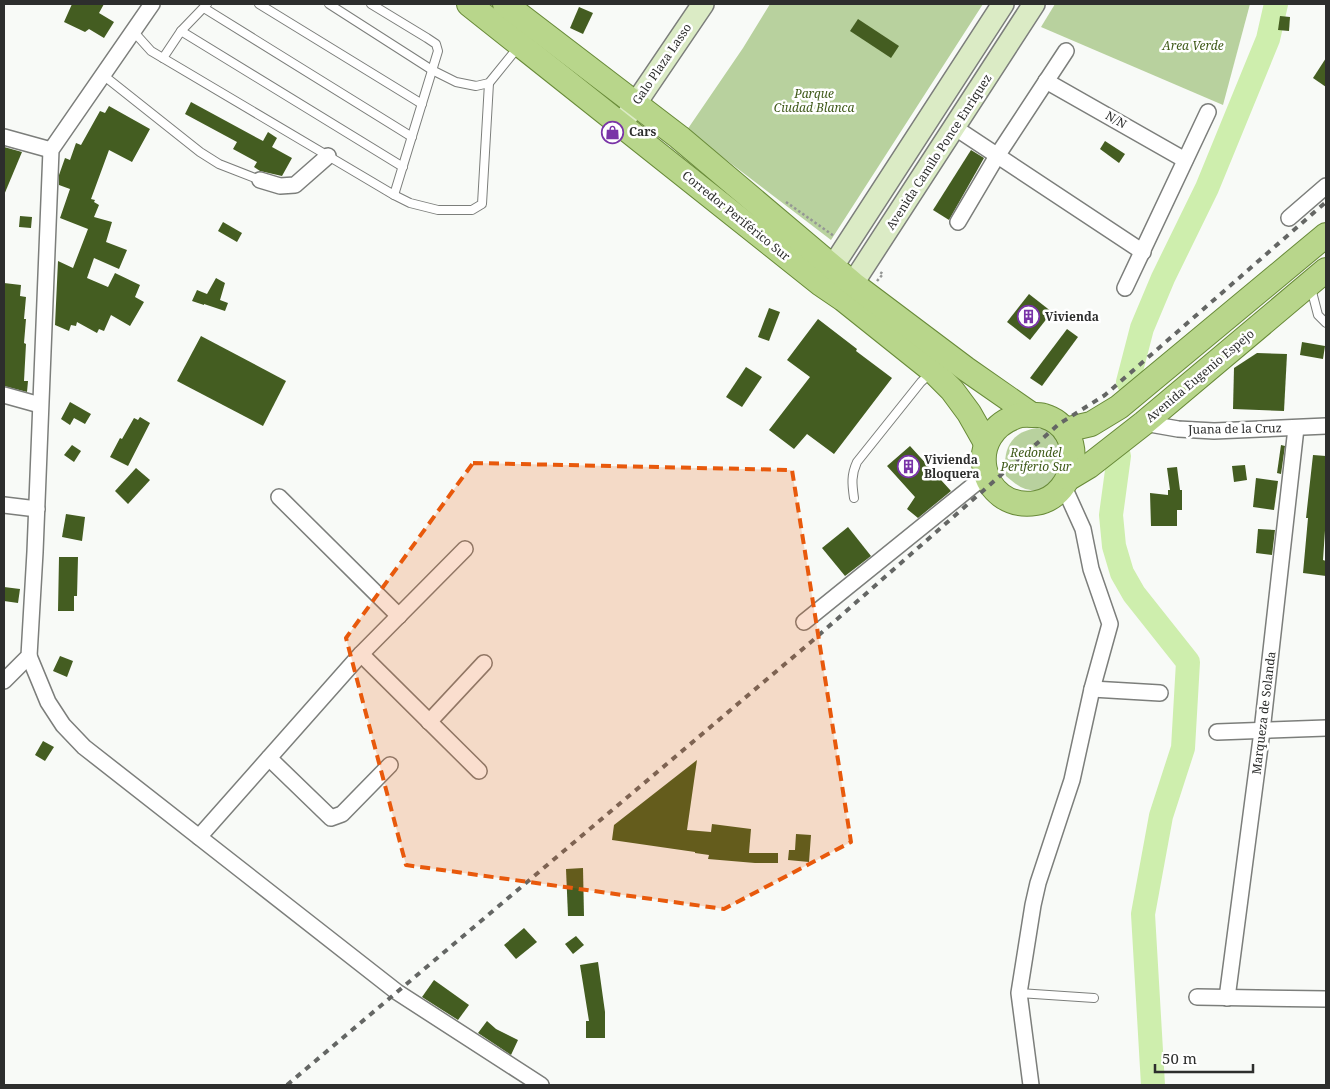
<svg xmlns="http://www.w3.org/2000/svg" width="1330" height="1089" viewBox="0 0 1330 1089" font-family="'Noto Serif',serif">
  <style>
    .green { fill: #b8d19e }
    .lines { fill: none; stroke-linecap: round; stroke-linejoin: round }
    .river { stroke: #ceeead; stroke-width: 24 }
    .building { fill: #445d21 }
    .lane-casing { stroke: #7c7e7b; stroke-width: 10 }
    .street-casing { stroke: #7c7e7b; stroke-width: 18 }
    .secondary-casing { stroke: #7c7e7b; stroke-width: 24 }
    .primary-casing { stroke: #688a38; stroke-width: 26 }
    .path { stroke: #949694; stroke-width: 2.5; stroke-dasharray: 2.5 2.5; stroke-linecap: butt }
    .lane { stroke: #fff; stroke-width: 8 }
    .street { stroke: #fff; stroke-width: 15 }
    .secondary { stroke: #dbebc5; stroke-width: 21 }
    .primary { stroke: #b8d68b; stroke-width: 24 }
    .rail { stroke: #646664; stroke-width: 4; stroke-dasharray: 6 6; stroke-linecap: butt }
    .marked { fill: #e8590c; fill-opacity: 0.2; stroke: #e8590c; stroke-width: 4; stroke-dasharray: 10 6; stroke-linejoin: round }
    .labels { text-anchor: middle; stroke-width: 5; stroke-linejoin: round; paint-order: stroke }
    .park-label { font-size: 12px; font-style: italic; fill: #3f5a19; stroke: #fff }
    .street-label { font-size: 12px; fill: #2d2e2d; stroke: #fff }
    .poi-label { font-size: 12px; font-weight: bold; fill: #2d2e2d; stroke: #fff; text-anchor: start }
  </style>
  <rect width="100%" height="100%" fill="#f8faf7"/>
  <g class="green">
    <path d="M770,4H983L831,240L687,130L743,48Z"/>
    <path d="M1055,4H1250L1223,105L1041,27Z"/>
    <path d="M1037,428L1049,430L1058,435L1065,468L1045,490C1026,492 1020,488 1006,476C1002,450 1010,432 1037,428Z"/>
  </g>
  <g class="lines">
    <g class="river">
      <path d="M1128,382L1142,328L1163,278L1207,188L1268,39L1276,4"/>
      <path d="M1119,456L1111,515L1114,546L1122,573L1134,594L1188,662L1183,748L1161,816L1143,914L1153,1085"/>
    </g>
  </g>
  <g class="building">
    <path d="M72,4H104L99,13L114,22L104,38L89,29L85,32L64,22Z"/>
    <path d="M579,7L593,13L583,34L570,28Z"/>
    <path d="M1280,16L1290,17L1289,31L1278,30Z"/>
    <path d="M858,19L899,46L891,58L850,31Z"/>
    <path d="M1326,58V87L1313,78Z"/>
    <path d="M191,102L263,141L268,132L277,138L272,147L292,158L282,176L260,171L254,167L257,162L233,149L237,142L185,114Z"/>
    <path d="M109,106L150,129L132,162L109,150L91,199L95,200L94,202L99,205L94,217L112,222L106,242L127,250L119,269L94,258L87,278L108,287L115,273L140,285L135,297L144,302L130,326L111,315L104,331L99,329L97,333L77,322L76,326L71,325L69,331L55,325L58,261L73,268L88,229L60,218L70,189L59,185V175L65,158L70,160L76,143L81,145L100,111L105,113Z"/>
    <path d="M1105,141L1125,154L1119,163L1100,149Z"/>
    <path d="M4,147L22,152L4,195Z"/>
    <path d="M971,150L984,158L949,220L933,210Z"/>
    <path d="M20,216L32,217L31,228L19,227Z"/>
    <path d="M223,222L242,233L237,242L218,231Z"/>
    <path d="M216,278L225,283L220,300L228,303L225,311L204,304V305L192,301L197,290L207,294Z"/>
    <path d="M4,283L21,285L20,296L26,297L24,319H26L24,343L26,344L24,381H28L27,392L4,386Z"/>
    <path d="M1029,294L1052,312L1030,340L1007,322Z"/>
    <path d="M769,308L780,312L769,341L758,337Z"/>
    <path d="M818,319L857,349L856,351L892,378L834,454L807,434L794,449L769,430L810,377L787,360Z"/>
    <path d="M1067,329L1078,337L1042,386L1030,378Z"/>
    <path d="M201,336L286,381L263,426L177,381Z"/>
    <path d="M1302,342L1325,346L1323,359L1300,355Z"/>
    <path d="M1257,353L1287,354L1284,411L1233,409L1234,368Z"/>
    <path d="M746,367L762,377L742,407L726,397Z"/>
    <path d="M70,402L91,414L85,424L74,418L70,425L61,419Z"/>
    <path d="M140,417L150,423L128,466L110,457L120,438L122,439L134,418L138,420Z"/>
    <path d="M72,445L81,451L74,462L64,455Z"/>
    <path d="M1281,445L1285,446L1281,474L1277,473Z"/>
    <path d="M910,446L951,491L918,518L907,509L915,497L887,466Z"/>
    <path d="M1313,455L1326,456V516L1323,560L1326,561V576L1303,573L1308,518H1306Z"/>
    <path d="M1245,465L1247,480L1234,482L1232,466Z"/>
    <path d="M1177,467L1180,490H1182V510H1177V526H1151L1150,493L1168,495V490H1170L1167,468Z"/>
    <path d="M136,468L150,480L128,504L115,491Z"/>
    <path d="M1256,478L1278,481L1274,510L1253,507Z"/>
    <path d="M66,514L85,517L82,541L62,537Z"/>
    <path d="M848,527L871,556L845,576L822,548Z"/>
    <path d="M1258,529L1275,530L1272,555L1256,553Z"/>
    <path d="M59,557H78L77,596H74V611H58Z"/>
    <path d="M4,587L20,589L18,603L4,601Z"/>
    <path d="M60,656L73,661L67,677L53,671Z"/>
    <path d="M43,741L54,747L45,761L35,755Z"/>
    <path d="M697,760L687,830L711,832L712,824L751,829L749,853H778V863H755L708,859L709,855L695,853V852L612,840L614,825Z"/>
    <path d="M796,834L811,835L809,862L788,860L789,850H795Z"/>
    <path d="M583,868L584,916H568L566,869Z"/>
    <path d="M524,928L537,942L516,959L504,945Z"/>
    <path d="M576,936L584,945L573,954L565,944Z"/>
    <path d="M598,962L605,1012V1038H586V1021H589L580,965Z"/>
    <path d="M434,980L469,1005L458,1020L422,997Z"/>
    <path d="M487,1021L496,1029L518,1040L511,1055L478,1033Z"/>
  </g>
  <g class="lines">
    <defs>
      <g id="lane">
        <path d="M259,4L422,104"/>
        <path d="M329,4L432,70L456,82L476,86L489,83L519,46"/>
        <path d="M204,8L412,137"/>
        <path d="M133,31L151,51L394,195L438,51L436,44L427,38L371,4"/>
        <path d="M181,31L403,167"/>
        <path d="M163,58L181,31L207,4"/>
        <path d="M103,75L200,152L219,164L260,180"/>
        <path d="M394,195L410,203L438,210H472L482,204L489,83"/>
        <path d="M1311,288L1318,315L1326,323"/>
        <path d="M854,498C852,484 851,475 857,462L921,382L932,372"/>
        <path d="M1019,993L1094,998"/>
      </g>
      <g id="street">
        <path d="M1046,81L1185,160"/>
        <path d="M954,127L1143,252"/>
        <path d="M4,137L51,150"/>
        <path d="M260,180L280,186L295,185L328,156"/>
        <path d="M1289,218L1326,186"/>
        <path d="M958,222L997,156L1066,51"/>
        <path d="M1125,288L1208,112"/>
        <path d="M4,395L40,405"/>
        <path d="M1144,423L1178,429L1214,431L1326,426"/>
        <path d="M279,497L399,616"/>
        <path d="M4,505L37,509"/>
        <path d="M804,622L986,475"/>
        <path d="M361,654L479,771"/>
        <path d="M29,656L48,702L63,725L84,747L397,992L541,1085"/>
        <path d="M4,681L29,656L35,552L51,150L152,4"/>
        <path d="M1092,689L1160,693"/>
        <path d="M429,722L484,663"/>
        <path d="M1217,732L1326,728"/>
        <path d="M269,758L331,818L342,814L390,765"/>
        <path d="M199,837L361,654L465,549"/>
        <path d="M1197,997L1326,999"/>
        <path d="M1227,998L1262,731L1296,428"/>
        <path d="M1031,1085L1019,993L1033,905L1038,883L1072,780L1092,689L1110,624L1091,569L1083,529L1064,487"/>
      </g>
      <g id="secondary">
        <path d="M621,125L703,4"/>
        <path d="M824,280L1003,4"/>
        <path d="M844,297L1034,4"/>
      </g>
      <g id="primary">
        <path d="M469,4L821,284L843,299L933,371L952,390L969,413L986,443"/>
        <path d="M505,4L679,137L853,284L966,369L1032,415"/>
        <path d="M1021,415C1029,415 1038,414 1044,416C1088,429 1078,496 1036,503C979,512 961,431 1021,415Z"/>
        <path d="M1065,430L1091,424L1119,407L1326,235"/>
        <path d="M1069,478L1089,466L1144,423L1326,270"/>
      </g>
    </defs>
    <use href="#lane" class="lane-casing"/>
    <use href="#street" class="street-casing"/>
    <use href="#secondary" class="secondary-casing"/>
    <use href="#primary" class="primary-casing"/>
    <g class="path">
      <path d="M786,202L834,236"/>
      <path d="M877,281L883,274L880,272"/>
    </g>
    <use href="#lane" class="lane"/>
    <use href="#street" class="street"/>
    <use href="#secondary" class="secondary"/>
    <use href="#primary" class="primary"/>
    <path class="rail" d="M287,1085L811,642L1059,424L1105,395L1326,202"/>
  </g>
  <path class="marked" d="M473,463L792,470L851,842L724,909L406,865L346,638Z"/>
  <defs>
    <symbol id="shop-ring" viewBox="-11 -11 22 22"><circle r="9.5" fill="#fff" stroke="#7a34a7" stroke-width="1.5"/><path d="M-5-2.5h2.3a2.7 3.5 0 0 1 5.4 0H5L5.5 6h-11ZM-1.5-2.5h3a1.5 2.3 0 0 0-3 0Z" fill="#7a34a7"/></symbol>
    <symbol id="building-ring" viewBox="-11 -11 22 22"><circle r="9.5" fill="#fff" stroke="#7a34a7" stroke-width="1.5"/><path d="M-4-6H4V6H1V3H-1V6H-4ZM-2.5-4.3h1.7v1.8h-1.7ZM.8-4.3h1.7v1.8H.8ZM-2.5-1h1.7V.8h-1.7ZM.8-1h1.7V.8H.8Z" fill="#7a34a7"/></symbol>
  </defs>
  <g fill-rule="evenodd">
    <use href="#shop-ring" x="600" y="120" width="25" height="25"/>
    <use href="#building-ring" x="1016" y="304" width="25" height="25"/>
    <use href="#building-ring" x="896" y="454" width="25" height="25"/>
  </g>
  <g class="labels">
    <g class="park-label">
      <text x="1193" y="50">Area Verde</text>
      <text x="814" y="98">Parque<tspan x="814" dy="14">Ciudad Blanca</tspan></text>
      <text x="1036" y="457">Redondel<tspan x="1036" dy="14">Periferio Sur</tspan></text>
    </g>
    <g class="street-label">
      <text transform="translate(662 64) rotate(-56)" y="4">Galo Plaza Lasso</text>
      <text transform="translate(1116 120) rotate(30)" y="4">N/N</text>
      <text transform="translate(939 152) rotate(-57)" y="4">Avenida Camilo Ponce Enriquez</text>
      <text transform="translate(736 216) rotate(39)" y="4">Corredor Periférico Sur</text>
      <text transform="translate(1200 376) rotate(-40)" y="4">Avenida Eugenio Espejo</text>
      <text transform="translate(1235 429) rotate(-1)" y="4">Juana de la Cruz</text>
      <text transform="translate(1264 713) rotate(-83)" y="4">Marqueza de Solanda</text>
    </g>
    <g class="poi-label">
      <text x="629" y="136">Cars</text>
      <text x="1045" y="321">Vivienda</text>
      <text x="924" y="464">Vivienda<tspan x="924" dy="14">Bloquera</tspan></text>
    </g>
  </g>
  <rect width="1330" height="1089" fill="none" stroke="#2d2e2d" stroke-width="10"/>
  <path d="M1155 1064v8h98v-8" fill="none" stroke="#2d2e2d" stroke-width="2.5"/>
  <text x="1162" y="1064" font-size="15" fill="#2d2e2d" stroke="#ffffff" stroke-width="4" paint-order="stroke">50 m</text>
</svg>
